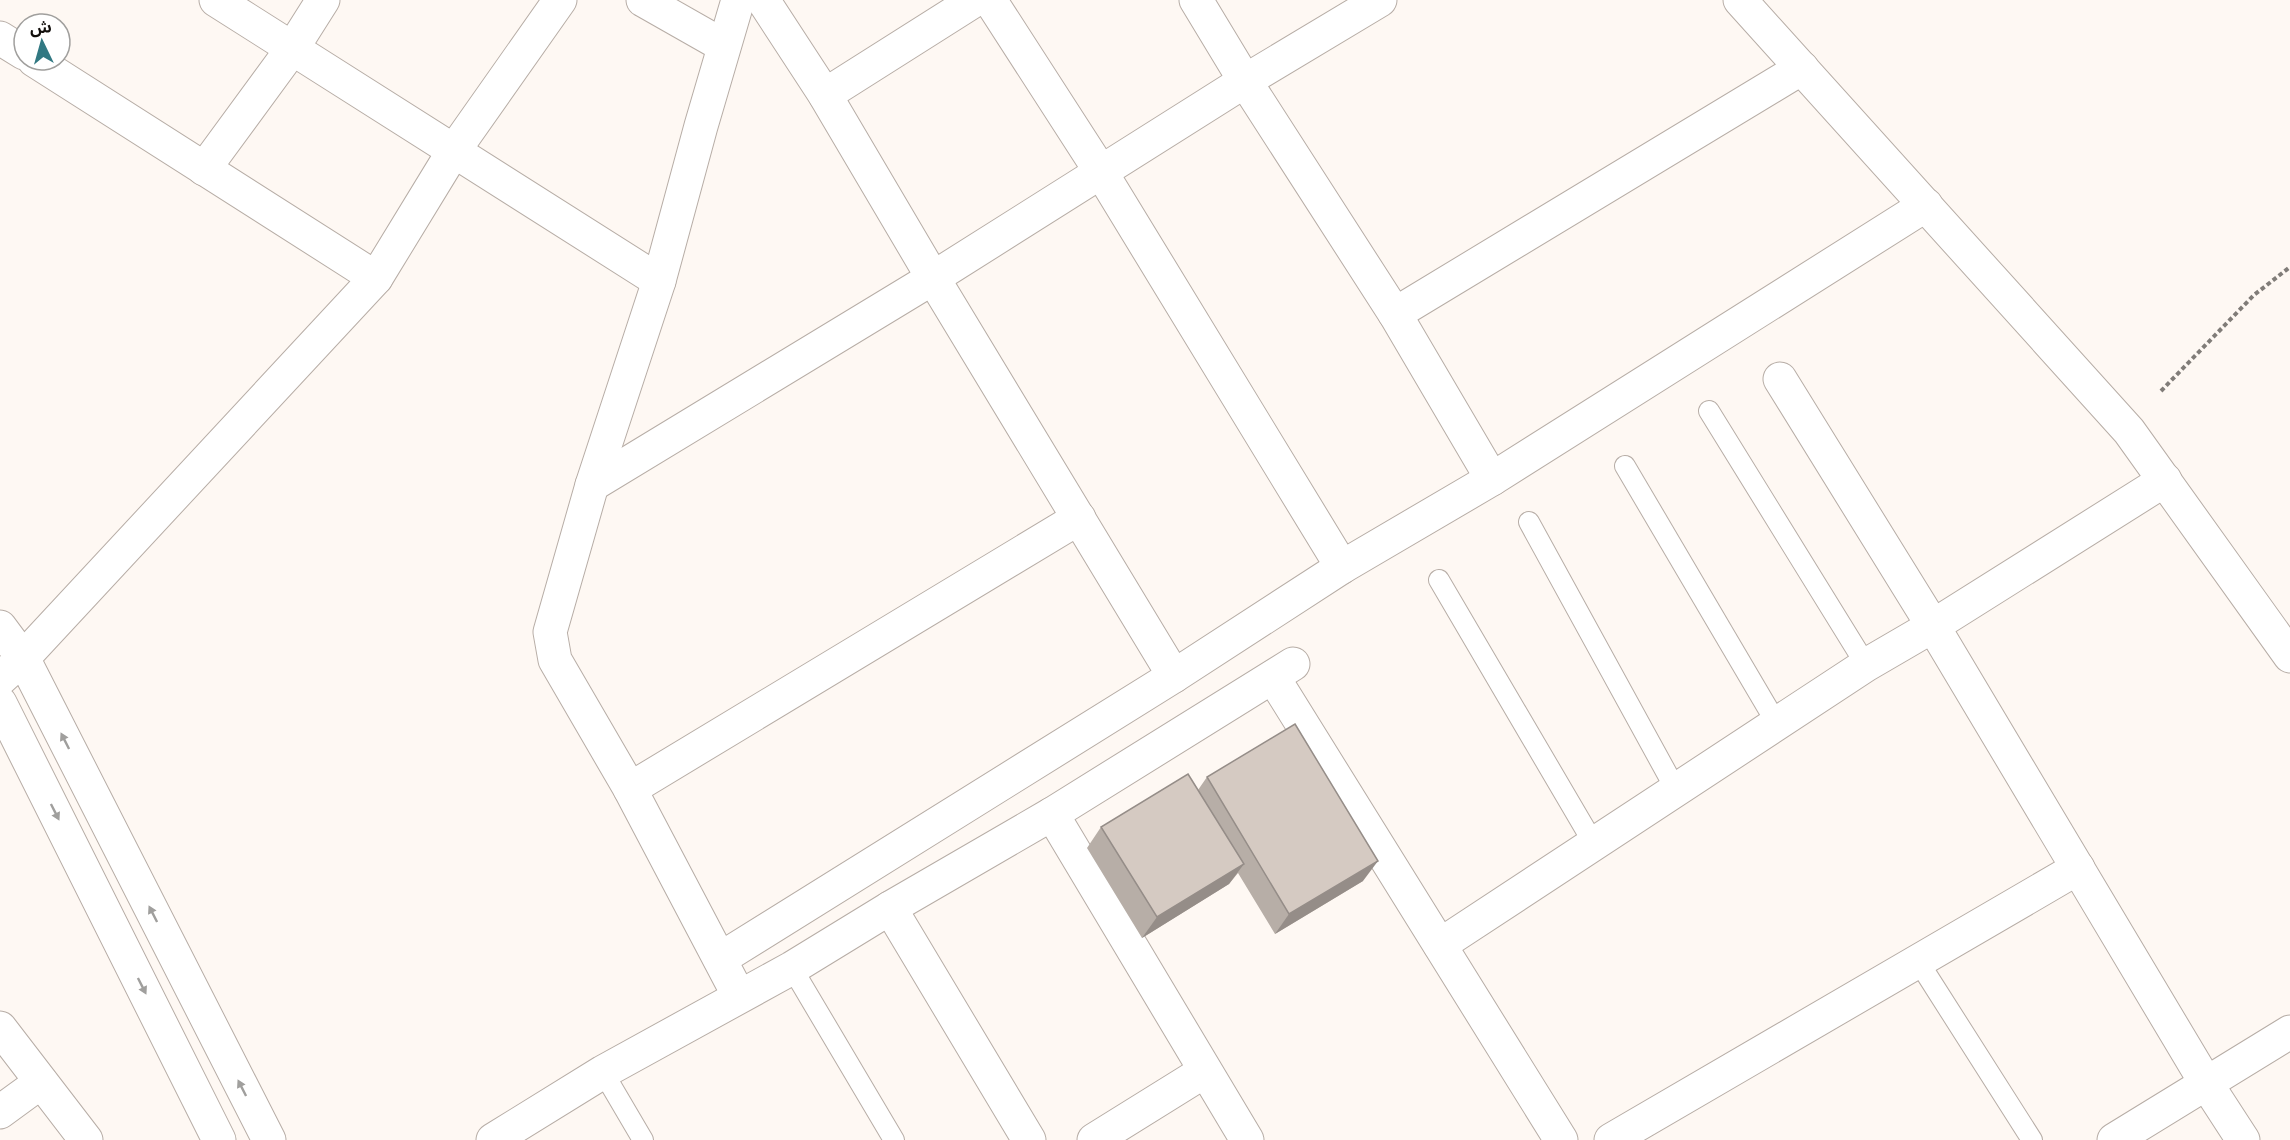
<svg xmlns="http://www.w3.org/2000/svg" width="2290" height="1140" viewBox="0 0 2290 1140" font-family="'Titillium Web','Noto Sans Arabic',sans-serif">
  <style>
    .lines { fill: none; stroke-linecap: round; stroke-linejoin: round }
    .lane-casing { stroke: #b7ada6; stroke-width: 22 }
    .street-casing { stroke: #b7ada6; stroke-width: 35 }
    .secondary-casing { stroke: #b7ada6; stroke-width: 35 }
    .path { stroke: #807c78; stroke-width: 4; stroke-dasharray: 4.5 3; stroke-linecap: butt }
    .lane { stroke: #fff; stroke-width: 20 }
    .street { stroke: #fff; stroke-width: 33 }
    .secondary { stroke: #fff; stroke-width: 33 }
    .wall { fill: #b7aea7 }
    .shaded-wall { fill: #958d88 }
    .building { fill: #d5cac2; stroke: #958d88; stroke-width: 1.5 }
    .oneway { fill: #a09f9d }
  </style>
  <rect width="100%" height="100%" fill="#fef8f3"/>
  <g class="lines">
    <defs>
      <g id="lane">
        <path d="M1709,411L1866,665"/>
        <path d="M1625,466L1777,724"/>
        <path d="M1529,522L1676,790"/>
        <path d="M1439,580L1594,844"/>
        <path d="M1918,961L2032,1140"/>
        <path d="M792,968L894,1140"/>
        <path d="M603,1072L643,1140"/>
      </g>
      <g id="street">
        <path d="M216,0L659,281"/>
        <path d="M643,0L724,46"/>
        <path d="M738,0L701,126L659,281L592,485L550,632L555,660L630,789L739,996"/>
        <path d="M763,0L825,95L933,278L1174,676"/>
        <path d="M990,0L1101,172L1342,567"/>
        <path d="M1196,0L1245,81L1395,314L1492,479"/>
        <path d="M1740,0L2129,431L2290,656"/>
        <path d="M0,38L24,53"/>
        <path d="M34,60L376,278"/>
        <path d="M825,95L975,0"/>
        <path d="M204,169L292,49L323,0"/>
        <path d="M1395,314L1802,68"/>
        <path d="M1780,379L1933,626L2206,1083L2243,1140"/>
        <path d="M592,485L933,278L1245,81L1380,0"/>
        <path d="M1273,677L1561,1140"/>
        <path d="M0,679L23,658L376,278L453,152L560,0"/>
        <path d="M630,789L1079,518"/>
        <path d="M1052,814L1247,1140"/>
        <path d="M890,908L1029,1140"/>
        <path d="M1440,945L1866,665L1933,626L2165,480"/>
        <path d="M720,959L1174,676L1342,567L1492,479L1926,205"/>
        <path d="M0,1028L86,1140"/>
        <path d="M0,1112L41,1082"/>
        <path d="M493,1140L603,1072L792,968L890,908L1052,814L1293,664"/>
        <path d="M1094,1140L1205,1071"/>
        <path d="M1611,1140L2078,868"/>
        <path d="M2114,1140L2290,1032"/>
      </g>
      <g id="secondary">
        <path d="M0,627L23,658L269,1140"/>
        <path d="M0,703L219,1140"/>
      </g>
    </defs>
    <use href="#lane" class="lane-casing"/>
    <use href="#street" class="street-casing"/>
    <use href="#secondary" class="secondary-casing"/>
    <path class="path" d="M2161,391L2254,295L2290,267"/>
    <use href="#lane" class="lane"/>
    <use href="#street" class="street"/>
    <use href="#secondary" class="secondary"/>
  </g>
  <path class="wall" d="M1207,777L1363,881L1275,934L1238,873L1229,884L1142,938L1087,848L1101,827L1198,790Z"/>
  <g class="shaded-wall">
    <path d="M1378,861L1363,881L1275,934L1289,914Z"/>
    <path d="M1244,864L1229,884L1142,938L1157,917Z"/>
  </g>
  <g class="building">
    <path d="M1295,724L1378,861L1289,914L1207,777Z"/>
    <path d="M1188,774L1244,864L1157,917L1101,827Z"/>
  </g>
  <defs><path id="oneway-solid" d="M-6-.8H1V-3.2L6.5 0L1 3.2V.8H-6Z" transform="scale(1.5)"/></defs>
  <g class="oneway">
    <use href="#oneway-solid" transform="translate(65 741) rotate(-117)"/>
    <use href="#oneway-solid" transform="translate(55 812) rotate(63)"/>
    <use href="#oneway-solid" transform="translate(153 914) rotate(-117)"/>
    <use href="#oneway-solid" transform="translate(142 986) rotate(63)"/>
    <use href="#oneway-solid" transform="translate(242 1088) rotate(-117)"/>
  </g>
  <g transform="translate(42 42) rotate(355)"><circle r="28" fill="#ffffff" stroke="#a09f9d" stroke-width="1.5"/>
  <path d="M0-4.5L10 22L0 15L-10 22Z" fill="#317882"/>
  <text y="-9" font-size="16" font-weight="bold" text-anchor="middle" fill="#110e0b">ش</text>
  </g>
</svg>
